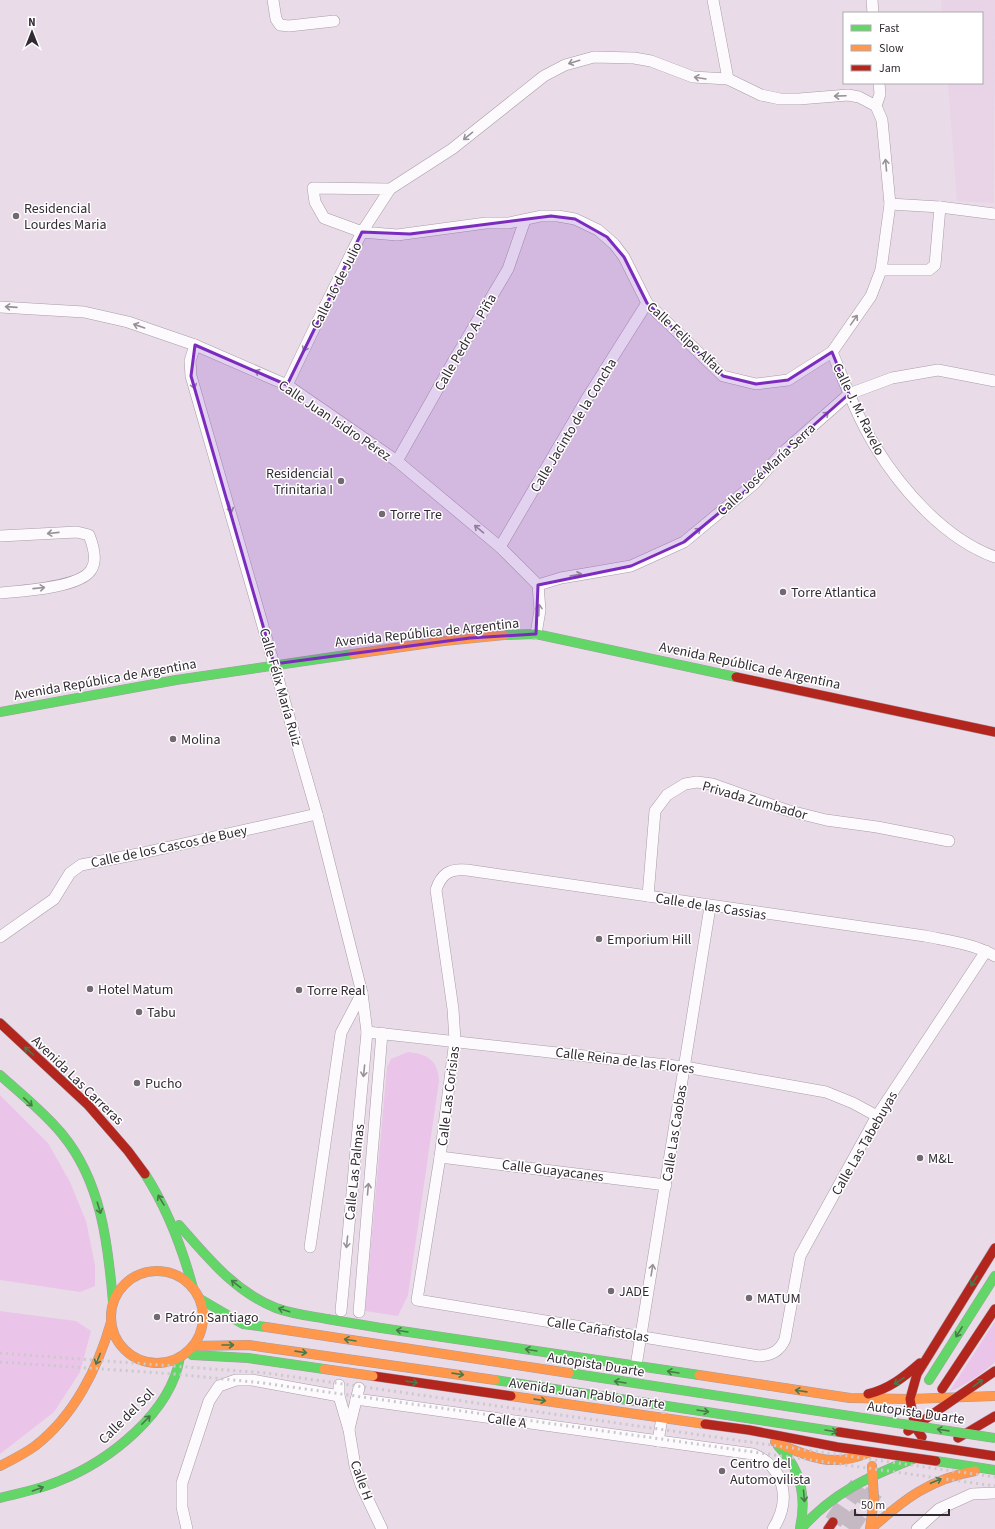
<svg xmlns="http://www.w3.org/2000/svg" width="995" height="1529" viewBox="0 0 995 1529" font-family="'Source Sans 3',sans-serif">
  <style>
    .built { fill: #e8d3e7 }
    .green { fill: #ebc4ea }
    .lines { fill: none; stroke-linecap: round; stroke-linejoin: round }
    .primary-tunnel { stroke: #c5b9c4; stroke-width: 18; stroke-dasharray: 18 9; stroke-linecap: butt }
    .street-casing { stroke: #a69da6; stroke-width: 12 }
    .fast-casing { stroke: #a69da6; stroke-width: 10 }
    .slow-casing { stroke: #a69da6; stroke-width: 10 }
    .jam-casing { stroke: #a69da6; stroke-width: 10 }
    .street { stroke: #fcfafc; stroke-width: 11 }
    .fast { stroke: #63d668; stroke-width: 9 }
    .slow { stroke: #ff974d; stroke-width: 9 }
    .jam { stroke: #b3261e; stroke-width: 9 }
    .rail { stroke: #ccc9cc; stroke-width: 3; stroke-dasharray: 2 4; stroke-linecap: butt }
    .fast-bridge-casing { stroke: #a69da6; stroke-width: 10; stroke-linecap: butt }
    .slow-bridge-casing { stroke: #a69da6; stroke-width: 10; stroke-linecap: butt }
    .jam-bridge-casing { stroke: #a69da6; stroke-width: 10; stroke-linecap: butt }
    .fast-bridge { stroke: #63d668; stroke-width: 9 }
    .slow-bridge { stroke: #ff974d; stroke-width: 9 }
    .jam-bridge { stroke: #b3261e; stroke-width: 9 }
    .oneway { stroke: #989298 }
    .oneway2 { stroke: #49784b }
    .marked { fill: #7b2cbf; fill-opacity: 0.2; stroke: #7b2cbf; stroke-width: 3; stroke-linejoin: round }
    .poi-dot { fill: #736972; stroke: #fff; stroke-width: 1.5 }
    .labels { text-anchor: middle; stroke-width: 3; stroke-linejoin: round; paint-order: stroke }
    .poi-label { font-size: 14px; fill: #332b33; stroke: #fff; text-anchor: start }
    .street-label { font-size: 14px; fill: #332b33; stroke: #fff }
  </style>
  <rect width="100%" height="100%" fill="#e9dce8"/>
  <path class="built" d="M941,0H995L994,203L957,201L948,83H982V13H942Z"/>
  <g class="green">
    <path d="M408,1052C427,1054 438,1060 439,1081L408,1295L398,1316L365,1311L387,1067L391,1059Z"/>
    <path d="M0,1095L48,1143L70,1182L86,1221L95,1265V1286L80,1292L0,1280Z"/>
    <path d="M0,1311L76,1321L91,1331L80,1372L54,1412L0,1454Z"/>
    <path d="M995,1321V1362C981,1375 967,1384 949,1392Z"/>
  </g>
  <g class="lines">
    <g class="primary-tunnel">
      <path d="M833,1522L863,1478"/>
      <path d="M849,1529L878,1486"/>
    </g>
    <defs>
      <g id="street">
        <path d="M273,0L276,19L280,25L289,26L334,21"/>
        <path d="M713,0L728,79"/>
        <path d="M872,0L873,13"/>
        <path d="M876,106L880,94L879,83"/>
        <path d="M890,204L940,207L995,214"/>
        <path d="M881,270H929L935,265L940,207"/>
        <path d="M0,307L84,312L128,322L195,345L287,385L397,461L500,547L538,585L540,610L536,634"/>
        <path d="M195,345L190,361L191,376L317,814L362,993L367,1032L341,1311"/>
        <path d="M832,352C845,383 857,417 875,446C902,490 945,539 995,557"/>
        <path d="M287,385L324,308L362,232L390,189L452,149L544,76L565,65L594,57L634,58L651,61L693,77L728,79L761,95L780,99H799L848,95L859,97L876,106L882,120L890,204L881,270L871,296L832,352L788,380L756,384L723,376L647,303L624,257L614,244L598,230L575,219L558,216H541L509,223H486L397,235L362,232L324,218L315,202L313,188L390,189"/>
        <path d="M397,461L453,362L508,269L525,220"/>
        <path d="M0,536L77,532L89,535C93,545 98,560 91,570C80,588 20,591 0,593"/>
        <path d="M500,547L586,400L647,303"/>
        <path d="M538,585L561,578L631,566L684,542L754,484L781,454L849,394L892,378L938,370L995,381"/>
        <path d="M648,896L655,811L667,795L685,784L697,782L712,784L786,810L826,820L877,827L949,841"/>
        <path d="M0,937L54,899L70,873L81,865L138,854L317,814"/>
        <path d="M986,951L877,1116L800,1256L785,1339C780,1351 772,1355 759,1356L417,1300L440,1157L455,1040L453,1009L436,890C441,874 450,868 467,870L925,936C949,941 974,944 995,956"/>
        <path d="M367,1032L685,1067L826,1092L853,1103L877,1116"/>
        <path d="M440,1157L666,1185"/>
        <path d="M310,1247L341,1033L362,993"/>
        <path d="M359,1312L382,1033"/>
        <path d="M636,1366L710,907"/>
        <path d="M339,1385V1396L349,1430L355,1466L361,1485L382,1529"/>
        <path d="M356,1399L753,1454C786,1468 791,1501 773,1529"/>
        <path d="M349,1429L359,1388"/>
        <path d="M658,1441L662,1418"/>
        <path d="M187,1529L182,1507V1483L209,1401L219,1386L236,1380H252L339,1396"/>
        <path d="M917,1529L939,1509L972,1494L995,1493"/>
      </g>
      <g id="fast">
        <path d="M504,635L536,634L736,677"/>
        <path d="M0,712L176,680L353,654"/>
        <path d="M0,1075C21,1094 44,1112 62,1134C101,1181 108,1243 113,1302"/>
        <path d="M145,1174C168,1210 182,1247 193,1288"/>
        <path d="M179,1225C207,1257 235,1292 276,1308C292,1314 310,1316 327,1319"/>
        <path d="M200,1299L243,1324L266,1327"/>
        <path d="M381,1328L699,1375"/>
        <path d="M192,1355L248,1358L324,1369"/>
        <path d="M929,1380L995,1276"/>
        <path d="M778,1446C801,1469 807,1496 800,1528"/>
        <path d="M936,1461L995,1470"/>
        <path d="M0,1498C20,1493 40,1489 59,1481C109,1461 171,1413 180,1357"/>
        <path d="M801,1529C832,1493 870,1476 913,1459"/>
      </g>
      <g id="slow">
        <path d="M353,654L444,641L504,635"/>
        <circle cx="157" cy="1317" r="46"/>
        <path d="M193,1346L249,1345L262,1347"/>
        <path d="M699,1375L850,1398L910,1399L995,1396"/>
        <path d="M511,1396L705,1424"/>
        <path d="M775,1442C809,1457 832,1468 868,1453"/>
        <path d="M0,1466C12,1460 24,1454 35,1446C74,1416 98,1368 111,1322"/>
        <path d="M870,1529L874,1498L872,1466"/>
        <path d="M871,1529C904,1499 930,1479 975,1471"/>
      </g>
      <g id="jam">
        <path d="M736,677L995,732"/>
        <path d="M0,1023L88,1105L128,1151L145,1174"/>
        <path d="M373,1376L511,1396"/>
        <path d="M942,1389L995,1309"/>
        <path d="M868,1394C889,1389 904,1377 920,1363"/>
        <path d="M705,1424L749,1430L837,1447L936,1461"/>
        <path d="M908,1431L995,1371"/>
        <path d="M922,1437L915,1427L910,1399L917,1374L995,1248"/>
        <path d="M958,1438L995,1416"/>
        <path d="M828,1529L833,1522"/>
      </g>
    </defs>
    <use href="#street" class="street-casing"/>
    <use href="#fast" class="fast-casing"/>
    <use href="#slow" class="slow-casing"/>
    <use href="#jam" class="jam-casing"/>
    <use href="#street" class="street"/>
    <use href="#fast" class="fast"/>
    <use href="#slow" class="slow"/>
    <use href="#jam" class="jam"/>
    <g class="rail">
      <path d="M0,1353L266,1373L995,1477"/>
      <path d="M0,1362L175,1374L263,1383L995,1486"/>
    </g>
    <defs>
      <g id="fast-bridge">
        <path d="M327,1319L381,1328"/>
        <path d="M569,1373L995,1438"/>
        <path d="M495,1380L839,1432"/>
      </g>
      <g id="slow-bridge">
        <path d="M266,1327L569,1373"/>
        <path d="M262,1347L495,1380"/>
        <path d="M324,1369L373,1376"/>
      </g>
      <path id="jam-bridge" d="M839,1432L995,1456"/>
    </defs>
    <use href="#fast-bridge" class="fast-bridge-casing"/>
    <use href="#slow-bridge" class="slow-bridge-casing"/>
    <use href="#jam-bridge" class="jam-bridge-casing"/>
    <use href="#fast-bridge" class="fast-bridge"/>
    <use href="#slow-bridge" class="slow-bridge"/>
    <use href="#jam-bridge" class="jam-bridge"/>
  </g>
  <defs><path id="oneway-shaft" d="M-6 0H5M1.5-3L5.5 0L1.5 3" fill="none" stroke-width="1.6" stroke-linecap="round" stroke-linejoin="round"/></defs>
  <g class="oneway">
    <use href="#oneway-shaft" transform="translate(574 62) rotate(163)"/>
    <use href="#oneway-shaft" transform="translate(700 78) rotate(-171)"/>
    <use href="#oneway-shaft" transform="translate(840 96) rotate(178)"/>
    <use href="#oneway-shaft" transform="translate(468 136) rotate(141)"/>
    <use href="#oneway-shaft" transform="translate(886 165) rotate(-95)"/>
    <use href="#oneway-shaft" transform="translate(11 307) rotate(-176)"/>
    <use href="#oneway-shaft" transform="translate(854 320) rotate(-55)"/>
    <use href="#oneway-shaft" transform="translate(139 326) rotate(-161)"/>
    <use href="#oneway-shaft" transform="translate(306 346) rotate(115)"/>
    <use href="#oneway-shaft" transform="translate(260 373) rotate(-156)"/>
    <use href="#oneway-shaft" transform="translate(193 383) rotate(74)"/>
    <use href="#oneway-shaft" transform="translate(824 416) rotate(-41)"/>
    <use href="#oneway-shaft" transform="translate(230 507) rotate(74)"/>
    <use href="#oneway-shaft" transform="translate(479 529) rotate(-140)"/>
    <use href="#oneway-shaft" transform="translate(696 532) rotate(-39)"/>
    <use href="#oneway-shaft" transform="translate(53 533) rotate(174)"/>
    <use href="#oneway-shaft" transform="translate(576 575) rotate(-10)"/>
    <use href="#oneway-shaft" transform="translate(39 588) rotate(-6)"/>
    <use href="#oneway-shaft" transform="translate(539 610) rotate(-88)"/>
    <use href="#oneway-shaft" transform="translate(364 1071) rotate(96)"/>
    <use href="#oneway-shaft" transform="translate(368 1189) rotate(-85)"/>
    <use href="#oneway-shaft" transform="translate(347 1242) rotate(96)"/>
    <use href="#oneway-shaft" transform="translate(652 1270) rotate(-81)"/>
  </g>
  <g class="oneway2">
    <use href="#oneway-shaft" transform="translate(29 1051) rotate(-138)"/>
    <use href="#oneway-shaft" transform="translate(28 1102) rotate(44)"/>
    <use href="#oneway-shaft" transform="translate(161 1200) rotate(-121)"/>
    <use href="#oneway-shaft" transform="translate(99 1208) rotate(73)"/>
    <use href="#oneway-shaft" transform="translate(974 1281) rotate(122)"/>
    <use href="#oneway-shaft" transform="translate(236 1284) rotate(-142)"/>
    <use href="#oneway-shaft" transform="translate(284 1310) rotate(-162)"/>
    <use href="#oneway-shaft" transform="translate(402 1331) rotate(-171)"/>
    <use href="#oneway-shaft" transform="translate(959 1332) rotate(122)"/>
    <use href="#oneway-shaft" transform="translate(350 1340) rotate(-171)"/>
    <use href="#oneway-shaft" transform="translate(228 1345)"/>
    <use href="#oneway-shaft" transform="translate(531 1350) rotate(-171)"/>
    <use href="#oneway-shaft" transform="translate(301 1352) rotate(8)"/>
    <use href="#oneway-shaft" transform="translate(98 1359) rotate(112)"/>
    <use href="#oneway-shaft" transform="translate(673 1372) rotate(-171)"/>
    <use href="#oneway-shaft" transform="translate(458 1374) rotate(8)"/>
    <use href="#oneway-shaft" transform="translate(899 1381) rotate(147)"/>
    <use href="#oneway-shaft" transform="translate(412 1382) rotate(8)"/>
    <use href="#oneway-shaft" transform="translate(620 1382) rotate(-171)"/>
    <use href="#oneway-shaft" transform="translate(978 1383) rotate(-37)"/>
    <use href="#oneway-shaft" transform="translate(801 1391) rotate(-172)"/>
    <use href="#oneway-shaft" transform="translate(540 1400) rotate(8)"/>
    <use href="#oneway-shaft" transform="translate(703 1411) rotate(9)"/>
    <use href="#oneway-shaft" transform="translate(146 1420) rotate(-45)"/>
    <use href="#oneway-shaft" transform="translate(943 1430) rotate(-172)"/>
    <use href="#oneway-shaft" transform="translate(831 1431) rotate(9)"/>
    <use href="#oneway-shaft" transform="translate(936 1481) rotate(-23)"/>
    <use href="#oneway-shaft" transform="translate(38 1489) rotate(-20)"/>
    <use href="#oneway-shaft" transform="translate(804 1496) rotate(85)"/>
  </g>
  <path class="marked" d="M551,216L575,219L607,237L624,257L647,303L723,376L756,384L788,380L832,352L849,394L781,454L754,484L684,542L631,566L538,585L536,634L470,638L274,664L191,376L195,345L287,385L362,232L410,234Z"/>
  <g class="poi-dot">
    <circle cx="16" cy="216" r="4"/>
    <circle cx="341" cy="481" r="4"/>
    <circle cx="382" cy="514" r="4"/>
    <circle cx="783" cy="592" r="4"/>
    <circle cx="173" cy="739" r="4"/>
    <circle cx="599" cy="939" r="4"/>
    <circle cx="90" cy="989" r="4"/>
    <circle cx="299" cy="990" r="4"/>
    <circle cx="139" cy="1012" r="4"/>
    <circle cx="137" cy="1083" r="4"/>
    <circle cx="920" cy="1158" r="4"/>
    <circle cx="611" cy="1291" r="4"/>
    <circle cx="749" cy="1298" r="4"/>
    <circle cx="157" cy="1317" r="4"/>
    <circle cx="722" cy="1471" r="4"/>
  </g>
  <g class="labels">
    <g class="poi-label">
      <text x="24" y="213">Residencial<tspan x="24" dy="16">Lourdes Maria</tspan></text>
      <text x="333" y="478" text-anchor="end">Residencial<tspan x="333" dy="16">Trinitaria I</tspan></text>
      <text x="390" y="519">Torre Tre</text>
      <text x="791" y="597">Torre Atlantica</text>
      <text x="181" y="744">Molina</text>
      <text x="607" y="944">Emporium Hill</text>
      <text x="98" y="994">Hotel Matum</text>
      <text x="307" y="995">Torre Real</text>
      <text x="147" y="1017">Tabu</text>
      <text x="145" y="1088">Pucho</text>
      <text x="928" y="1163">M&amp;L</text>
      <text x="619" y="1296">JADE</text>
      <text x="757" y="1303">MATUM</text>
      <text x="165" y="1322">Patrón Santiago</text>
      <text x="730" y="1468">Centro del<tspan x="730" dy="16">Automovilista</tspan></text>
    </g>
    <g class="street-label">
      <text transform="translate(336 285) rotate(-63)" y="5">Calle 16 de Julio</text>
      <text transform="translate(686 338) rotate(43)" y="5">Calle Felipe Alfau</text>
      <text transform="translate(465 342) rotate(-60)" y="5">Calle Pedro A. Piña</text>
      <text transform="translate(859 409) rotate(64)" y="5">Calle J. M. Ravelo</text>
      <text transform="translate(335 420) rotate(34)" y="5">Calle Juan Isidro Pérez</text>
      <text transform="translate(573 425) rotate(-59)" y="5">Calle Jacinto de la Concha</text>
      <text transform="translate(766 469) rotate(-43)" y="5">Calle José María Serra</text>
      <text transform="translate(427 632) rotate(-6)" y="5">Avenida República de Argentina</text>
      <text transform="translate(750 665) rotate(12)" y="5">Avenida República de Argentina</text>
      <text transform="translate(105 679) rotate(-10)" y="5">Avenida República de Argentina</text>
      <text transform="translate(281 687) rotate(74)" y="5">Calle Félix María Ruiz</text>
      <text transform="translate(755 800) rotate(16)" y="5">Privada Zumbador</text>
      <text transform="translate(169 846) rotate(-12)" y="5">Calle de los Cascos de Buey</text>
      <text transform="translate(711 906) rotate(9)" y="5">Calle de las Cassias</text>
      <text transform="translate(625 1060) rotate(7)" y="5">Calle Reina de las Flores</text>
      <text transform="translate(78 1080) rotate(44)" y="5">Avenida Las Carreras</text>
      <text transform="translate(448 1096) rotate(-83)" y="5">Calle Las Corisias</text>
      <text transform="translate(674 1133) rotate(-81)" y="5">Calle Las Caobas</text>
      <text transform="translate(864 1143) rotate(-60)" y="5">Calle Las Tabebuyas</text>
      <text transform="translate(553 1170) rotate(7)" y="5">Calle Guayacanes</text>
      <text transform="translate(354 1172) rotate(-84)" y="5">Calle Las Palmas</text>
      <text transform="translate(598 1329) rotate(9)" y="5">Calle Cañafistolas</text>
      <text transform="translate(596 1364) rotate(9)" y="5">Autopista Duarte</text>
      <text transform="translate(587 1393) rotate(8)" y="5">Avenida Juan Pablo Duarte</text>
      <text transform="translate(916 1412) rotate(8)" y="5">Autopista Duarte</text>
      <text transform="translate(126 1416) rotate(-45)" y="5">Calle del Sol</text>
      <text transform="translate(507 1420) rotate(8)" y="5">Calle A</text>
      <text transform="translate(362 1480) rotate(70)" y="5">Calle H</text>
    </g>
  </g>
  <rect x="843" y="12" width="140" height="72" fill="#ffffff" stroke="#adaaad"/>
  <rect x="851" y="25" width="20" height="6" fill="#63d668" stroke="#adaaad"/>
  <text x="879" y="32" font-size="12" fill="#332b33">Fast</text>
  <rect x="851" y="45" width="20" height="6" fill="#ff974d" stroke="#adaaad"/>
  <text x="879" y="52" font-size="12" fill="#332b33">Slow</text>
  <rect x="851" y="65" width="20" height="6" fill="#b3261e" stroke="#adaaad"/>
  <text x="879" y="72" font-size="12" fill="#332b33">Jam</text>
  <g transform="translate(32 32)" stroke="#ffffff" stroke-width="3" paint-order="stroke">
  <path d="M0-3L7 15L0 10L-7 15Z" fill="#332b33"/>
  <text y="-6" font-size="11" font-weight="bold" text-anchor="middle" fill="#332b33">N</text>
  </g>
  <path d="M855 1509v6h94v-6" fill="none" stroke="#332b33" stroke-width="2"/>
  <text x="861" y="1509" font-size="12" fill="#332b33" stroke="#ffffff" stroke-width="3" paint-order="stroke">50 m</text>
</svg>
